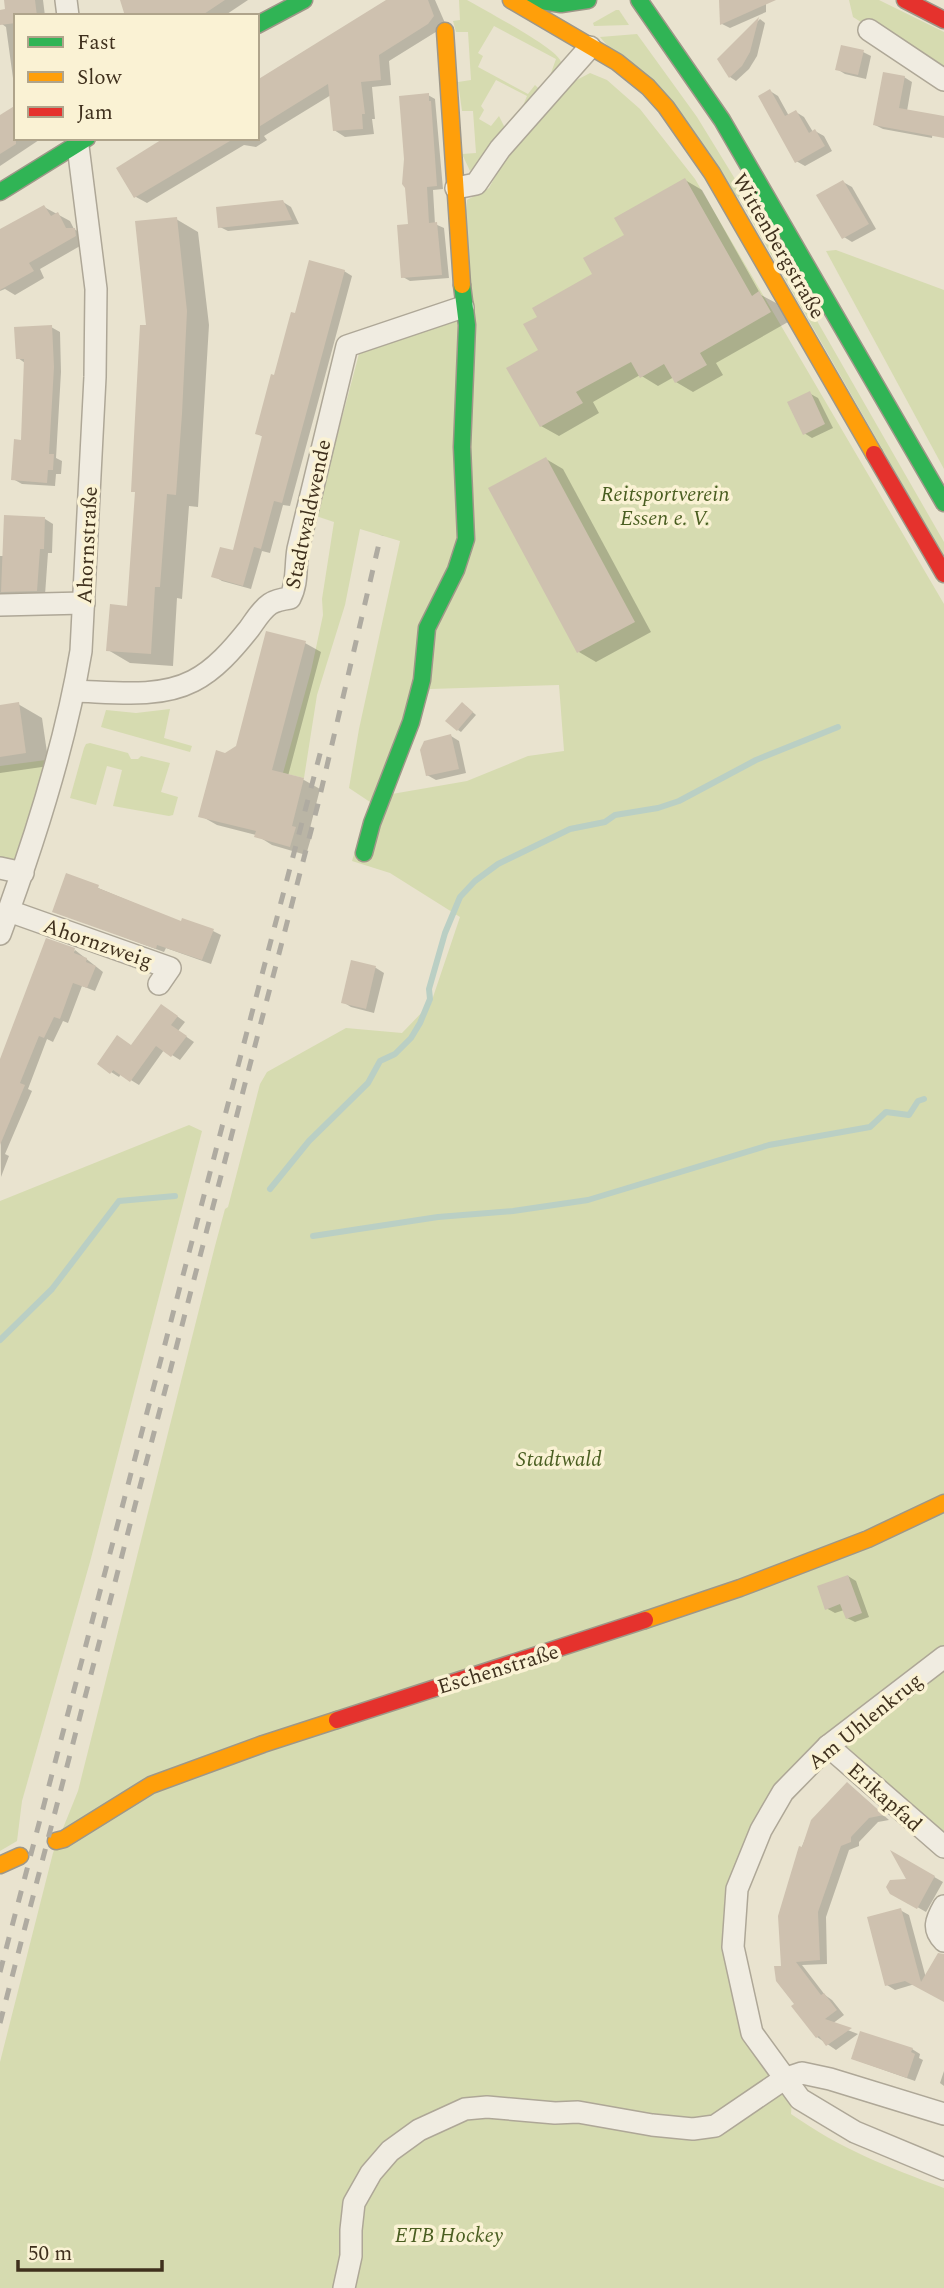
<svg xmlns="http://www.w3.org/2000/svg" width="944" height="2288" viewBox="0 0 944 2288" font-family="Spectral,serif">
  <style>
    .green { fill: #d6dbb0; fill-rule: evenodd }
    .shadow { fill: #0003 }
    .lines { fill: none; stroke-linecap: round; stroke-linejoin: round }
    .stream { stroke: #bacfc4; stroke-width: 6 }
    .building { fill: #cec1af }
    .street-casing { stroke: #aea797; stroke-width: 24 }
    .fast-casing { stroke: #9e9788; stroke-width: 19 }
    .slow-casing { stroke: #9e9788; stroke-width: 19 }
    .jam-casing { stroke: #9e9788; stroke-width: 19 }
    .street { stroke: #f0ece1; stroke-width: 21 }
    .fast { stroke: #30b455; stroke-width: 16 }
    .slow { stroke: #ff9f0a; stroke-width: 16 }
    .jam { stroke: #e5322d; stroke-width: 16 }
    .rail { stroke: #afaba1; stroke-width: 5; stroke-dasharray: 12 12; stroke-linecap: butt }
    .labels { text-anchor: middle; stroke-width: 7; stroke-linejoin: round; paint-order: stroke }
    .street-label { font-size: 21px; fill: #3f301d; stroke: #faf2d4 }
    .park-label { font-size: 21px; font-style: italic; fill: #4a5e21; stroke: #faf2d4 }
  </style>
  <rect width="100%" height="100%" fill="#e9e3cf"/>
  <g class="green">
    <path d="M459,0H467C484,10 557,48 561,62L553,74L551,73L556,59L494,26L478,53L483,56L478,67L528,94L535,85L539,89L522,108L527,96L496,80L481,106L484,110L479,119L491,126L499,116L505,128L479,164L470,171L462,154L476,153L473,111H462L458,82L471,80L468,32H456L453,21L460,20Z"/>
    <path d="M849,0H879L944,32V88L857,28L861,22L853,17Z"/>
    <path d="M616,10H619L629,25L594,26L593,23Z"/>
    <path d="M637,34L697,117L743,192L944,542V557L740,200L600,37Z"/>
    <path d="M590,73L607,80L640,109L695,179L944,604V1849L825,1740L758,1811L725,1890L722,1946L740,2033L792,2098L791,2114C841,2149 887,2167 944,2188V2288H0V2062L53,1853L78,1791L215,1246L225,1209L228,1207L260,1084L267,1072L346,1028L402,1033L431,1003L460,917L390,873L352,861L370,802L349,788L359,729L400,541L360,529L345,605L317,695L304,778L283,773L311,671L323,615L322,599L334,522L316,516L360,350L455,319L467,200L489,188L509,151L571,83ZM559,685L564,751L528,756L467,781L392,794L430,689Z"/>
    <path d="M836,250L944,290V469L826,251Z"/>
    <path d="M170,709L164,738L192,746L190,752L101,727L106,710L136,713Z"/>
    <path d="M90,743L128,753L131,759H138L141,756L170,763L161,792L178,797L173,815L169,816L113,806L122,770L107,766L96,805L70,798L84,748L86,744Z"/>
    <path d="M46,760L14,864L0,860V766Z"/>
    <path d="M189,1125L202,1131L90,1562L22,1801L17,1841L0,1851V1201Z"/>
  </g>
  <g class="shadow">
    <path d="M6,0H43L45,16H16V100L6,27L2,24L7,11Z"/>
    <path d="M122,0H248L224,16H127Z"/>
    <path d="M389,0H435L445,23L439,30L389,61L391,85L372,87L375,119H372L374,134L345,137L334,130L331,95L264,136L267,140L256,147L244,145L147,203L136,197L119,168L167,138H257V82Z"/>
    <path d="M721,0H766V12L730,28L722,24Z"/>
    <path d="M760,19L765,23L757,56L749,69L736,81L730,77L720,59Z"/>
    <path d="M863,52L871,56L866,79L845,74L837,69Z"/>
    <path d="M904,77L912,82L907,111L934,120L932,138L883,129L875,125Z"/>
    <path d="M770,91L778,96L789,116L796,112L804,117L813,132L815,131L824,136L832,151L805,166L796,161Z"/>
    <path d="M428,95L435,99L443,189L433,190L435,224L444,228L449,278L410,281L403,277Z"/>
    <path d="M0,117L16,138H42L0,166Z"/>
    <path d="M685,180L702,190L761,295L776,303L788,322L716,363L723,375L693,392L676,382L674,377L658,386L640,375L593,402L599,413L559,436L541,426L539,318L594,275L626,236Z"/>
    <path d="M843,182L852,187L876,229L852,242L844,237Z"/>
    <path d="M283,202L291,207L299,224L228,231L220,227Z"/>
    <path d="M44,207L70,221L74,229L86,236L87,242L40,269L44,278L15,295L5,289L0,291V230Z"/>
    <path d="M176,219L198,232L209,325L198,507L189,506L182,599L177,598L173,666L130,663L108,650L128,607Z"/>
    <path d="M344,271L352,276L290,506L283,505L270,553L262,551L251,589L222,581L214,576L234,553L263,437L257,433L296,316Z"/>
    <path d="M51,327L60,332L61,372L56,458L62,461L61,474H56L55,486L22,484L13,479L23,442L25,363L18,358Z"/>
    <path d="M809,393L818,398L833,428L812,438L804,433Z"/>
    <path d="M546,459L563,469L651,632L596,662L579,652Z"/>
    <path d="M45,519L53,524L52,553H48L45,595H0V556H3Z"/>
    <path d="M305,643L321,652L288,776L304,780L320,789L308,836L311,838L306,855L272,845L256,835L217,825L201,816L238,747Z"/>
    <path d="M18,704L42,718L49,766L0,773V707Z"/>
    <path d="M466,706L476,715L461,732L458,730Z"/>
    <path d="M451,736L459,741L466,773L436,780L427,775Z"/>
    <path d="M67,875L182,923L213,931L221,935L211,964L166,948L164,952L54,911Z"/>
    <path d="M75,950L103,972L95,991L82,986L68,1023L63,1021L53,1042L47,1039L28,1089L32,1091L5,1154L9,1156L1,1177L0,1064Z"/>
    <path d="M353,962L376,968L384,973L374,1013L351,1007L343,1002Z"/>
    <path d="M170,1011L185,1022L178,1031L194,1042L180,1060L164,1050L139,1085L121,1074L119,1077L111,1072L132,1047Z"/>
    <path d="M848,1576L856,1581L869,1617L855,1622L847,1618L844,1610L835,1613L826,1608Z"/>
    <path d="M848,1784L889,1820L878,1822L859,1842V1846L849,1850L826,1917L827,1964L802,1965L825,1995L832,2000L844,2015L832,2024L858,2034L836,2050L817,2037L796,2004L783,1967L794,1865L813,1821Z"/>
    <path d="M894,1854L943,1882L926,1912L891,1892L908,1881Z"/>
    <path d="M900,1910L909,1915L926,1978L944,1964V2000L915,1984L895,1990L887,1985Z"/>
    <path d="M912,2049L920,2054L919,2058L923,2060L915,2081L853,2059Z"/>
    <path d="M944,2071V2086L940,2083Z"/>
  </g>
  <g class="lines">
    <g class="stream">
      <path d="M270,1189L309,1141L368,1083L380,1061L395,1054L411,1038L420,1023L430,999L429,989L445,933L460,897L475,881L498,864L570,829L605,822L615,815L658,808L679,801L756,760L838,727"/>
      <path d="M313,1236L438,1217L513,1211L588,1200L769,1145L870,1127L886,1112L909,1115L918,1101L924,1099"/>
      <path d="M0,1340L52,1289L119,1201L175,1196"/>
    </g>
  </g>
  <g class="building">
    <path d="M4,0H35L37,16H16V23L0,25V10L5,9Z"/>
    <path d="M120,0H225L201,16H125Z"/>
    <path d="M386,0H428L434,16L428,24L379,55L381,80L361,82L365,114H362L363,129L333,131L328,84L257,128V80Z"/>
    <path d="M719,0H776L720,25Z"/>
    <path d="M759,17L750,52L742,66L729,78L717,59Z"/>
    <path d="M841,45L864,50L858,75L835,70Z"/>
    <path d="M883,72L905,76L899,108L944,116V138L873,125Z"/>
    <path d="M770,89L785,116L796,110L809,133L815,129L825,146L795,163L758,96Z"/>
    <path d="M429,93V101H431L437,186L427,187L429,223L437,222L442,275L401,278L397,225L408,224L405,188L402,184L404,159L399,96Z"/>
    <path d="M16,105V144L0,154V115Z"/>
    <path d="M164,138H235L134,198L116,168Z"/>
    <path d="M685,178L752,296L759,291L771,312L700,353L707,365L675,383L664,364L640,378L631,362L576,392L583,403L540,427L506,368L538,350L523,324L537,317L532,308L592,274L583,258L624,235L614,218Z"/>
    <path d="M843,180L869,224L842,239L816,195Z"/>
    <path d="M283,200L292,220L218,228L216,207Z"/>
    <path d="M44,205L51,216L58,212L66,228H75L76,236L29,263L34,271L0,290V229Z"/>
    <path d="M177,217L187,311L182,414L176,495L167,494L160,587H155L151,654L106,651L110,604L127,606L135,492H131L140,325H146L135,221Z"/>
    <path d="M309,260L345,270L282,503L274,501L261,549L254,547L243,586L211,577L220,547L233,550L262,436L255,434L271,374L274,375L291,312L295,313Z"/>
    <path d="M52,325L54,367L49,454H54L53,470H48L47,483L11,480L14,439L21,440L24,359H16L14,327Z"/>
    <path d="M810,391L825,424L803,435L787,402Z"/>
    <path d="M546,457L635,622L577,653L488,488Z"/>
    <path d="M4,515L45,517L44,549H40L37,591L1,592Z"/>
    <path d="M266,631L306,641L272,770L304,778L292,826L296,827L290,847L254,837L256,831L198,817L216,750L225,753L236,746Z"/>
    <path d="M19,702L26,753L0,757V705Z"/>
    <path d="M462,702L473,712L457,731L445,721Z"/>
    <path d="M451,734L459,769L426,776L420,750L424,741Z"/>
    <path d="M66,873L99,885L98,888L181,921L182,918L214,929L202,960L157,945L156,949L52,912Z"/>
    <path d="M46,938L75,948L74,953L87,958L86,962L96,966L87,988L73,983L60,1019L54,1017L44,1038L39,1036L20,1083L25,1085L0,1145V1059Z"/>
    <path d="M351,960L376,966L366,1009L341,1003Z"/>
    <path d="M161,1004L178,1016L171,1025L187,1036L171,1057L156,1046L130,1082L113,1070L110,1074L97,1064L117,1035L131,1045Z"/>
    <path d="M848,1575L862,1613L846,1619L840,1604L825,1610L817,1586Z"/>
    <path d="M847,1782L884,1815L869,1818L851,1837V1842L841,1846L818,1912L820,1960L796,1962L821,1995L824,1993L837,2010L825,2019L852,2028L826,2046L819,2036L816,2038L791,2006L794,2004L776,1981L774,1966H781L778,1916L799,1846L802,1847L811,1820Z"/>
    <path d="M890,1850L935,1876L917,1909L890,1894L886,1887L890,1880L906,1879Z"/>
    <path d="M901,1908L921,1982L938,1953L944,1954V2002L905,1981L885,1986L867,1917Z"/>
    <path d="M860,2031L913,2048L911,2052L915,2054L907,2078L851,2059Z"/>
  </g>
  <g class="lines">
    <defs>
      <g id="street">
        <path d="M66,0L68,16"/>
        <path d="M869,30L944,80"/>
        <path d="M456,188L476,184L500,149L590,47"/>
        <path d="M0,605L84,603"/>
        <path d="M74,691C112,692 158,699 193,681C215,670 233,649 249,629C255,621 261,610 270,604C276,600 283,599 290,598C298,583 295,566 298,549L347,346L463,307"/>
        <path d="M0,868L23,873"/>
        <path d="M9,911L170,968L159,984"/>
        <path d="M0,934C34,843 65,747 81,651L95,377L96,289L77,138"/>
        <path d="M944,1657L828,1746L783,1792L761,1830L737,1889L733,1947L752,2033L800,2099L855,2132L944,2169"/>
        <path d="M828,1746L944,1847"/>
        <path d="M944,1906C936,1920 932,1929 944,1941"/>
        <path d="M344,2288L351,2256V2230L354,2203L371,2173L390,2151L419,2130L465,2109L487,2107L555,2113L578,2112L652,2125L693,2129L715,2126L784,2079L802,2073L830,2079L944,2114"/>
      </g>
      <g id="fast">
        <path d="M535,0L561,4L588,0"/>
        <path d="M639,0L722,120L944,503"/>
        <path d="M257,25L304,0"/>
        <path d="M0,192L87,138"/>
        <path d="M364,853L372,823L411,722L422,680L427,628L456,570L466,539L462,447L467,325L462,285"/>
      </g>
      <g id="slow">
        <path d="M511,0L617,62L648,87L666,107L712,173L874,454"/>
        <path d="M445,31L462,285"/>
        <path d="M645,1620L740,1588L868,1539L944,1503"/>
        <path d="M56,1841L64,1839L151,1785L263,1744L337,1720"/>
        <path d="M0,1865L20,1856"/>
      </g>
      <g id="jam">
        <path d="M905,0L944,20"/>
        <path d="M874,454L944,574"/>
        <path d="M337,1720L645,1620"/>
      </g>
    </defs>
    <use href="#street" class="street-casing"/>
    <use href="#fast" class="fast-casing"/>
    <use href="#slow" class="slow-casing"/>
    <use href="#jam" class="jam-casing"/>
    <use href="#street" class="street"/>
    <use href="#fast" class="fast"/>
    <use href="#slow" class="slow"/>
    <use href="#jam" class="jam"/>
    <g class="rail">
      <path d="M0,1972L321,750"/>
      <path d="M0,2023L318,804L381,535"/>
    </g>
  </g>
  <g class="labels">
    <g class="street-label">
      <text transform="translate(779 246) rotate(60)" y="7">Wittenbergstraße</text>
      <text transform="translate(308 514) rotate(-78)" y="7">Stadtwaldwende</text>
      <text transform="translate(87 545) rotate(-87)" y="7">Ahornstraße</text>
      <text transform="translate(98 943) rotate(19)" y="7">Ahornzweig</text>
      <text transform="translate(498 1669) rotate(-17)" y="7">Eschenstraße</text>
      <text transform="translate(865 1721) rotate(-39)" y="7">Am Uhlenkrug</text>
      <text transform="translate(885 1797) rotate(42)" y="7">Erikapfad</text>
    </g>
    <g class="park-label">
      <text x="665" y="501">Reitsportverein<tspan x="665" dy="24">Essen e. V.</tspan></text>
      <text x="559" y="1466">Stadtwald</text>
      <text x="449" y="2242">ETB Hockey</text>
    </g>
  </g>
  <rect x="14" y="14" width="245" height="126" fill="#faf2d4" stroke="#afa48b" stroke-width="2"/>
  <rect x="28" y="37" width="35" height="10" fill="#30b455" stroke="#afa48b" stroke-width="2"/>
  <text x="77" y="49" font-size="21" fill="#3f301d">Fast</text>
  <rect x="28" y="72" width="35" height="10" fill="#ff9f0a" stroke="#afa48b" stroke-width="2"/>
  <text x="77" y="84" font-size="21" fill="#3f301d">Slow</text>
  <rect x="28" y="107" width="35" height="10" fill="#e5322d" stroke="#afa48b" stroke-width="2"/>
  <text x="77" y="119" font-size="21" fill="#3f301d">Jam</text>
  <path d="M18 2260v10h144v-10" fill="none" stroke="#3f301d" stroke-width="3.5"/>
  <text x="28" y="2260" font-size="21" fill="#3f301d" stroke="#faf2d4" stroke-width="5" paint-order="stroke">50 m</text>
</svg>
